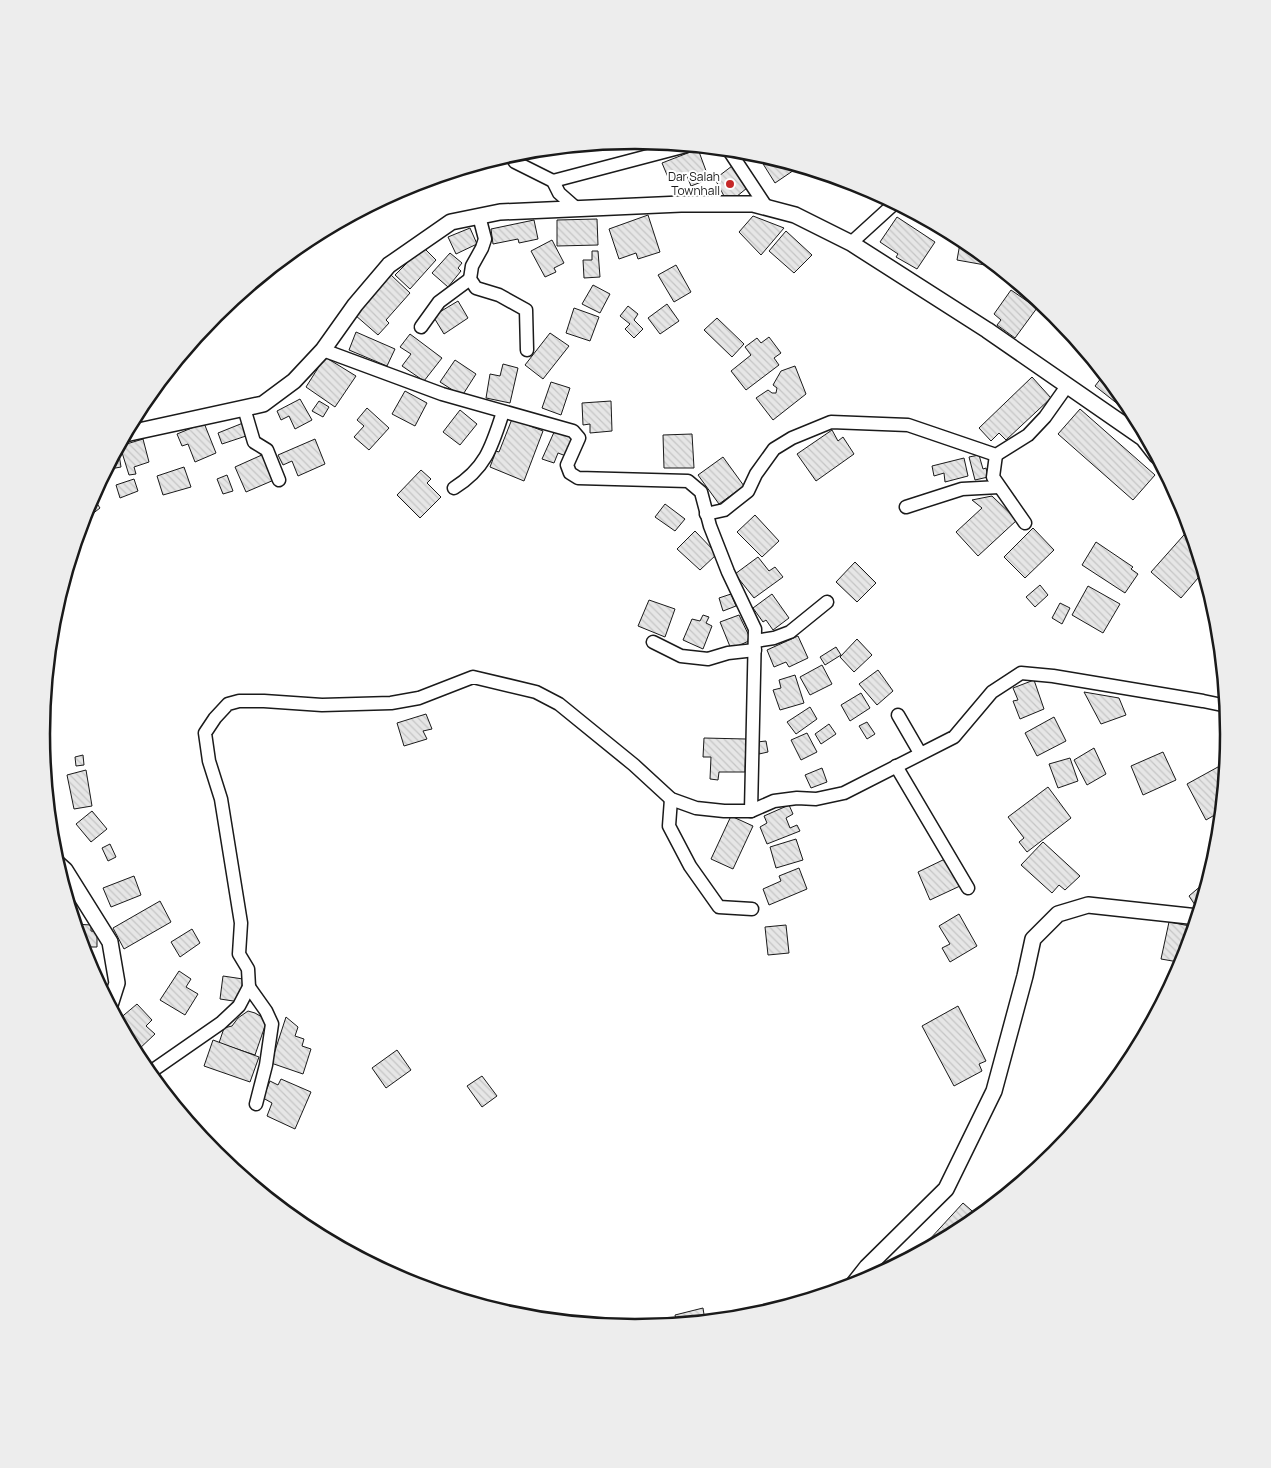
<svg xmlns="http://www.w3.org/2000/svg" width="1271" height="1468" viewBox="0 0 1271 1468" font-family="Manrope,sans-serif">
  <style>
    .building { fill: url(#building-back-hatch); stroke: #1a1a1a }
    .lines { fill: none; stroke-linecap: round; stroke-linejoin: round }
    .minor-casing { stroke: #1a1a1a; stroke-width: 15 }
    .tertiary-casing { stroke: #1a1a1a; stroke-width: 18 }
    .minor { stroke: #fff; stroke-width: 12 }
    .tertiary { stroke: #fff; stroke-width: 15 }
    .poi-dot { fill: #c62828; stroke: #fff; stroke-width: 2 }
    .labels { text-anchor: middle; stroke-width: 4; stroke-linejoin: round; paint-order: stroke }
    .poi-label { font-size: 12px; fill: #1a1a1a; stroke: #fff; text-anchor: end }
    .rim { fill: none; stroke: #1a1a1a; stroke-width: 2.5 }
  </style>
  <defs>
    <pattern id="building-back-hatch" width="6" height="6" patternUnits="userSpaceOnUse" patternTransform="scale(1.25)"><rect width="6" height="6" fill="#e6e6e6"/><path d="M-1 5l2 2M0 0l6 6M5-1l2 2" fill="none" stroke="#c5c5c5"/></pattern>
  </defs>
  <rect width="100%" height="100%" fill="#fff"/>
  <g class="building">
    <path d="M698,149L709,179L691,186L687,176L670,182L662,163Z"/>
    <path d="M766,155L800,166L775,183L760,159Z"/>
    <path d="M732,166L747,188L736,197L724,196L715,179Z"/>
    <path d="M648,215L660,252L638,259L636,253L619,259L609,229Z"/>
    <path d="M753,216L784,228L761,255L739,232Z"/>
    <path d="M897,217L935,242L917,269L896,257L898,254L880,242Z"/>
    <path d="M597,219L598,245L557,246V220Z"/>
    <path d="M534,220L538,239L519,243L518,239L493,244L491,229Z"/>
    <path d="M470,228L477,244L456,254L448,237Z"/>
    <path d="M786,231L812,255L794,273L769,251Z"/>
    <path d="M961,238L987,257L985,265L957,260Z"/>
    <path d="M552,240L564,263L554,268L556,272L545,277L531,251Z"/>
    <path d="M423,247L436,260L410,289L395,275Z"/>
    <path d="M592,251H598L600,277L584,278L583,260H592Z"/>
    <path d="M450,253L462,263L458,268L461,271L448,287L432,273Z"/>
    <path d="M676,265L691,292L674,302L658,275Z"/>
    <path d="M391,275L410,293L386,320L389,323L378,335L355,315Z"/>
    <path d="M593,285L610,294L600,313L582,304Z"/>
    <path d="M1011,290L1037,308L1015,338L997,325L1001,320L994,314Z"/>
    <path d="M458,301L468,318L444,334L433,316Z"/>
    <path d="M667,304L679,321L660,334L648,318Z"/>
    <path d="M628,306L638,314L634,320L643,329L634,338L625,329L630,324L620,316Z"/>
    <path d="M574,308L599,317L590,341L566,333Z"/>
    <path d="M717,318L744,344L732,357L704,330Z"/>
    <path d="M356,332L395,349L387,366L349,350Z"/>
    <path d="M550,333L569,346L543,379L525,365Z"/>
    <path d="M410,334L442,358L424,381L402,366L411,354L400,347Z"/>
    <path d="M769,337L781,353L774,358L779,365L746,390L731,371L751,355L745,347L757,338L761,343Z"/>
    <path d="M325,357L356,376L335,407L306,387Z"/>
    <path d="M455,360L476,374L462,396L440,382Z"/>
    <path d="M503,364L518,368L510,403L486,398L490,374L500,376Z"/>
    <path d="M795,366L806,394L773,420L756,398L768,390L772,393H776L777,388L773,385L781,371Z"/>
    <path d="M1105,373L1125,398L1119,405L1095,386Z"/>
    <path d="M1032,377L1051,398L1006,440L999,433L991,441L979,428Z"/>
    <path d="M551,382L570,388L561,415L542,408Z"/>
    <path d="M405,391L427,403L415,426L392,414Z"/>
    <path d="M300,399L312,420L295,429L289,416L281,420L277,411Z"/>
    <path d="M319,401L329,407L323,417L312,411Z"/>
    <path d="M611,401L612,431L590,433V424L583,425L582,403Z"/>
    <path d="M367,408L389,428L369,450L354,437L364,426L357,420Z"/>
    <path d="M1080,409L1155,475L1133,500L1058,434Z"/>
    <path d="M460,410L477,424L460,445L443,432Z"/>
    <path d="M512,419L543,431L524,481L490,467L496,451L499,452Z"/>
    <path d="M204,423L216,453L195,462L188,444L182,446L177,434Z"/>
    <path d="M243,423L246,436L222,444L218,433Z"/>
    <path d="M555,430L573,437L566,456L558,453L554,463L542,459Z"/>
    <path d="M832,430L838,441L843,437L854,454L816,481L797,454Z"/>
    <path d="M692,434L694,468H664L663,435Z"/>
    <path d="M143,439L149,462L134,467L136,474L129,475L120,446Z"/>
    <path d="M315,439L325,464L298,476L292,461L283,465L278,455Z"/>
    <path d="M118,448L121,467L110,469L111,473L104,474Z"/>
    <path d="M264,454L274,480L246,492L235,467Z"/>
    <path d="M979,455L983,469L986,468L988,477L975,480L969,457Z"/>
    <path d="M723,457L744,486L719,504L698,475Z"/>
    <path d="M964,458L968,476L945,482L944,473L934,476L932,466Z"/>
    <path d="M184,467L191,487L163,495L157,476Z"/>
    <path d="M421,470L431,479L427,483L441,497L420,518L397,495Z"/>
    <path d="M227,475L233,491L223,494L217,479Z"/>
    <path d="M134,479L138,491L120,498L116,485Z"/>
    <path d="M92,496L100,508L82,522L87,506Z"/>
    <path d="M992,496L1017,520L978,556L956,532L982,508L972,500Z"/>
    <path d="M665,504L685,519L675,531L655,517Z"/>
    <path d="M755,515L779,541L762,557L737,532Z"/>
    <path d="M1191,527L1204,571L1181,598L1151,572Z"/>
    <path d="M1033,528L1054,550L1025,578L1004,557Z"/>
    <path d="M695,531L717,554L700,570L677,549Z"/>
    <path d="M1096,542L1133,567L1131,569L1138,574L1125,593L1082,565Z"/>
    <path d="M758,557L769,571L775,567L783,577L754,598L735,574Z"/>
    <path d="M855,562L876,583L857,602L836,582Z"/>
    <path d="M1040,585L1048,595L1035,607L1026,597Z"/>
    <path d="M1088,586L1120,604L1103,633L1072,615Z"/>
    <path d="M731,594L736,606L723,611L719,598Z"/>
    <path d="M772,594L789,618L773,630L766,620L763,622L753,608Z"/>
    <path d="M649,600L675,609L665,637L638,626Z"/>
    <path d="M1060,603L1070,608L1062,624L1052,618Z"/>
    <path d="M703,615L709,617L706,623L712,626L703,649L683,640L692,619L700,621Z"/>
    <path d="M739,615L751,640L731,649L720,622Z"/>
    <path d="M798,636L808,658L789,667L786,662L774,667L767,650Z"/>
    <path d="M857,639L872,655L854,672L840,657Z"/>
    <path d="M836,647L841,655L825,665L820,657Z"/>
    <path d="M822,665L832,684L810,695L800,677Z"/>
    <path d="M878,670L893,691L877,705L859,684Z"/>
    <path d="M795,675L804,703L780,710L773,690L781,688L779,680Z"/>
    <path d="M1034,680L1044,709L1020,719L1013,701L1018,700L1013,688Z"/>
    <path d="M1084,692L1119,698L1126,715L1101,724Z"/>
    <path d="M861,693L870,708L850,721L841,705Z"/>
    <path d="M810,707L817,719L796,734L787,722Z"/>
    <path d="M426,714L432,729L423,731L427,739L404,746L397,723Z"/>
    <path d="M1054,717L1066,741L1037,756L1025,733Z"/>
    <path d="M867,722L875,734L867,739L859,726Z"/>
    <path d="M829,724L836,734L821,744L815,734Z"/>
    <path d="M807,733L817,752L801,760L791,740Z"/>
    <path d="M704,738L746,739L745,772H719L718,780L710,779L711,757H703Z"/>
    <path d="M766,741L768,752L759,754L757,742Z"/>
    <path d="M1094,748L1106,774L1087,785L1074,760Z"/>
    <path d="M1163,752L1176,780L1143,795L1131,766Z"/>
    <path d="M83,755L84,765L76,766L75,757Z"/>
    <path d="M1070,758L1078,781L1058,788L1049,764Z"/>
    <path d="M1227,762L1223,806L1216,809L1218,813L1206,820L1187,784Z"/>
    <path d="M822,768L827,782L811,788L805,775Z"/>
    <path d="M86,770L92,806L74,809L67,775Z"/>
    <path d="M1048,787L1071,818L1027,852L1019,842L1024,838L1008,817Z"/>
    <path d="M789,805L793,814L786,818L790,828L797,825L800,831L767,844L760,827L767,823L764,816Z"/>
    <path d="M92,811L107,829L91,842L76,824Z"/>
    <path d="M731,816L753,826L733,869L711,859Z"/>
    <path d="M796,839L803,860L776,868L770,847Z"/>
    <path d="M1043,842L1080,876L1065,890L1059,885L1052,893L1021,865Z"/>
    <path d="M110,844L116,857L108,861L102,848Z"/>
    <path d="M947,858L960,886L930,900L918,872Z"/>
    <path d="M799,868L807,889L769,905L763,889L781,881L779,876Z"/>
    <path d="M134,876L141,895L111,907L103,888Z"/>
    <path d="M1203,884L1207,888L1199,911L1189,896Z"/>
    <path d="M160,901L171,922L124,949L113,928Z"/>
    <path d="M959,914L977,946L950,962L942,948L950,944L939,926Z"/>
    <path d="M1169,922L1195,927L1184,963L1161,959Z"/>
    <path d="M75,924L91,925V931L97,932V947H82Z"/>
    <path d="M786,925L789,953L768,955L765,927Z"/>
    <path d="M192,929L200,943L180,957L171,942Z"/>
    <path d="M179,971L191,979L186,987L198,994L185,1015L160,1000Z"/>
    <path d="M223,976L243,979L240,1002L220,999Z"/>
    <path d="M137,1004L152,1020L146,1026L155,1034L137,1051L132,1046L118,1020Z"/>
    <path d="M958,1006L986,1061L979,1064L982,1071L954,1086L922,1026Z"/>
    <path d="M248,1011L255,1013L262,1017L266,1023L255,1055L219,1043L224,1028L232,1026L238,1018Z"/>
    <path d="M286,1017L298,1027L295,1036L304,1039L302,1046L311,1049L303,1074L271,1063Z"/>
    <path d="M213,1040L259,1057L250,1082L204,1066Z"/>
    <path d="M397,1050L411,1070L386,1088L372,1068Z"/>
    <path d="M482,1076L497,1096L482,1107L467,1086Z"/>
    <path d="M281,1079L311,1092L295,1129L267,1116L272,1103L263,1098L270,1081L278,1085Z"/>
    <path d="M963,1203L979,1217L965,1228L934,1245L929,1240Z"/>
    <path d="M703,1308L705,1321L677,1324L675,1315Z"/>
  </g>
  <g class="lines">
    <defs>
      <g id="minor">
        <path d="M728,149L767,208"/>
        <path d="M510,154L515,162L553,181L559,193L576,208"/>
        <path d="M553,181L690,145"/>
        <path d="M479,216L485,239L482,248L472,266L470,279L476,288L499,295L526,310L527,350"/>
        <path d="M851,243L896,202"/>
        <path d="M421,327L439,302L470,279"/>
        <path d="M323,350L442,394L573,431L579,438L567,465L570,473L578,478L688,481L701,492L710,526L728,572L755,629L751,811"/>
        <path d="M244,408L254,442L267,450L279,480"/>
        <path d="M996,455L993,477L1025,523"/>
        <path d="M454,488C486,468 492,446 503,412"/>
        <path d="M906,507L962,489L999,487"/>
        <path d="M706,514L724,510L748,491L756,474L774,449L792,438L831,422L908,425L996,455L1028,435L1045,417L1067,386"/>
        <path d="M755,641L774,638L790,632L827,602"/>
        <path d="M653,642L681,656L708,659L728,653L755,650"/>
        <path d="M898,715L920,753"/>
        <path d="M896,766L968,888"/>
        <path d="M671,799L669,826L690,866L719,907L752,909"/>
        <path d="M249,987L266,1011L272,1024L266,1065L256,1104"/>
        <path d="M149,1073L221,1023L239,1006L249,987L248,969L239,954L241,923L221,799L209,761L205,733L215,718L228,704L239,701H264L322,705L391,703L419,698L473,677L536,692L559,704L634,765L671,799L696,808L724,811H751L774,801L797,798L816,799L844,793L954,737L992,692L1021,673L1053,676L1203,701L1227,706"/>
      </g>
      <g id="tertiary">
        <path d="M125,434L263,404L294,381L323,350L355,305L389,265L451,222L500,212L681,204H753L795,215L851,243L987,330L1143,438L1157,456"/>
        <path d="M56,862L65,870L110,942L117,983L110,1005"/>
        <path d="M852,1286L867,1267L946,1189L994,1091L1025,976L1033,939L1058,914L1088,905L1198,917"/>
      </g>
    </defs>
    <use href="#minor" class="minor-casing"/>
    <use href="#tertiary" class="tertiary-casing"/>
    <use href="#minor" class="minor"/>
    <use href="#tertiary" class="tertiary"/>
  </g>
  <circle class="poi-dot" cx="730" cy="184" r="5"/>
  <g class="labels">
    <g class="poi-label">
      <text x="720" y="181">Dar Salah<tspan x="720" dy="14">Townhall</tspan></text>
    </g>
  </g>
  <path d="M0 0H1271V1468H0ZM50 734a585 585 0 1 1 1170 0a585 585 0 1 1-1170 0Z" fill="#ededed" fill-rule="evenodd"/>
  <path class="rim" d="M50 734a585 585 0 1 1 1170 0a585 585 0 1 1-1170 0Z"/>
</svg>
